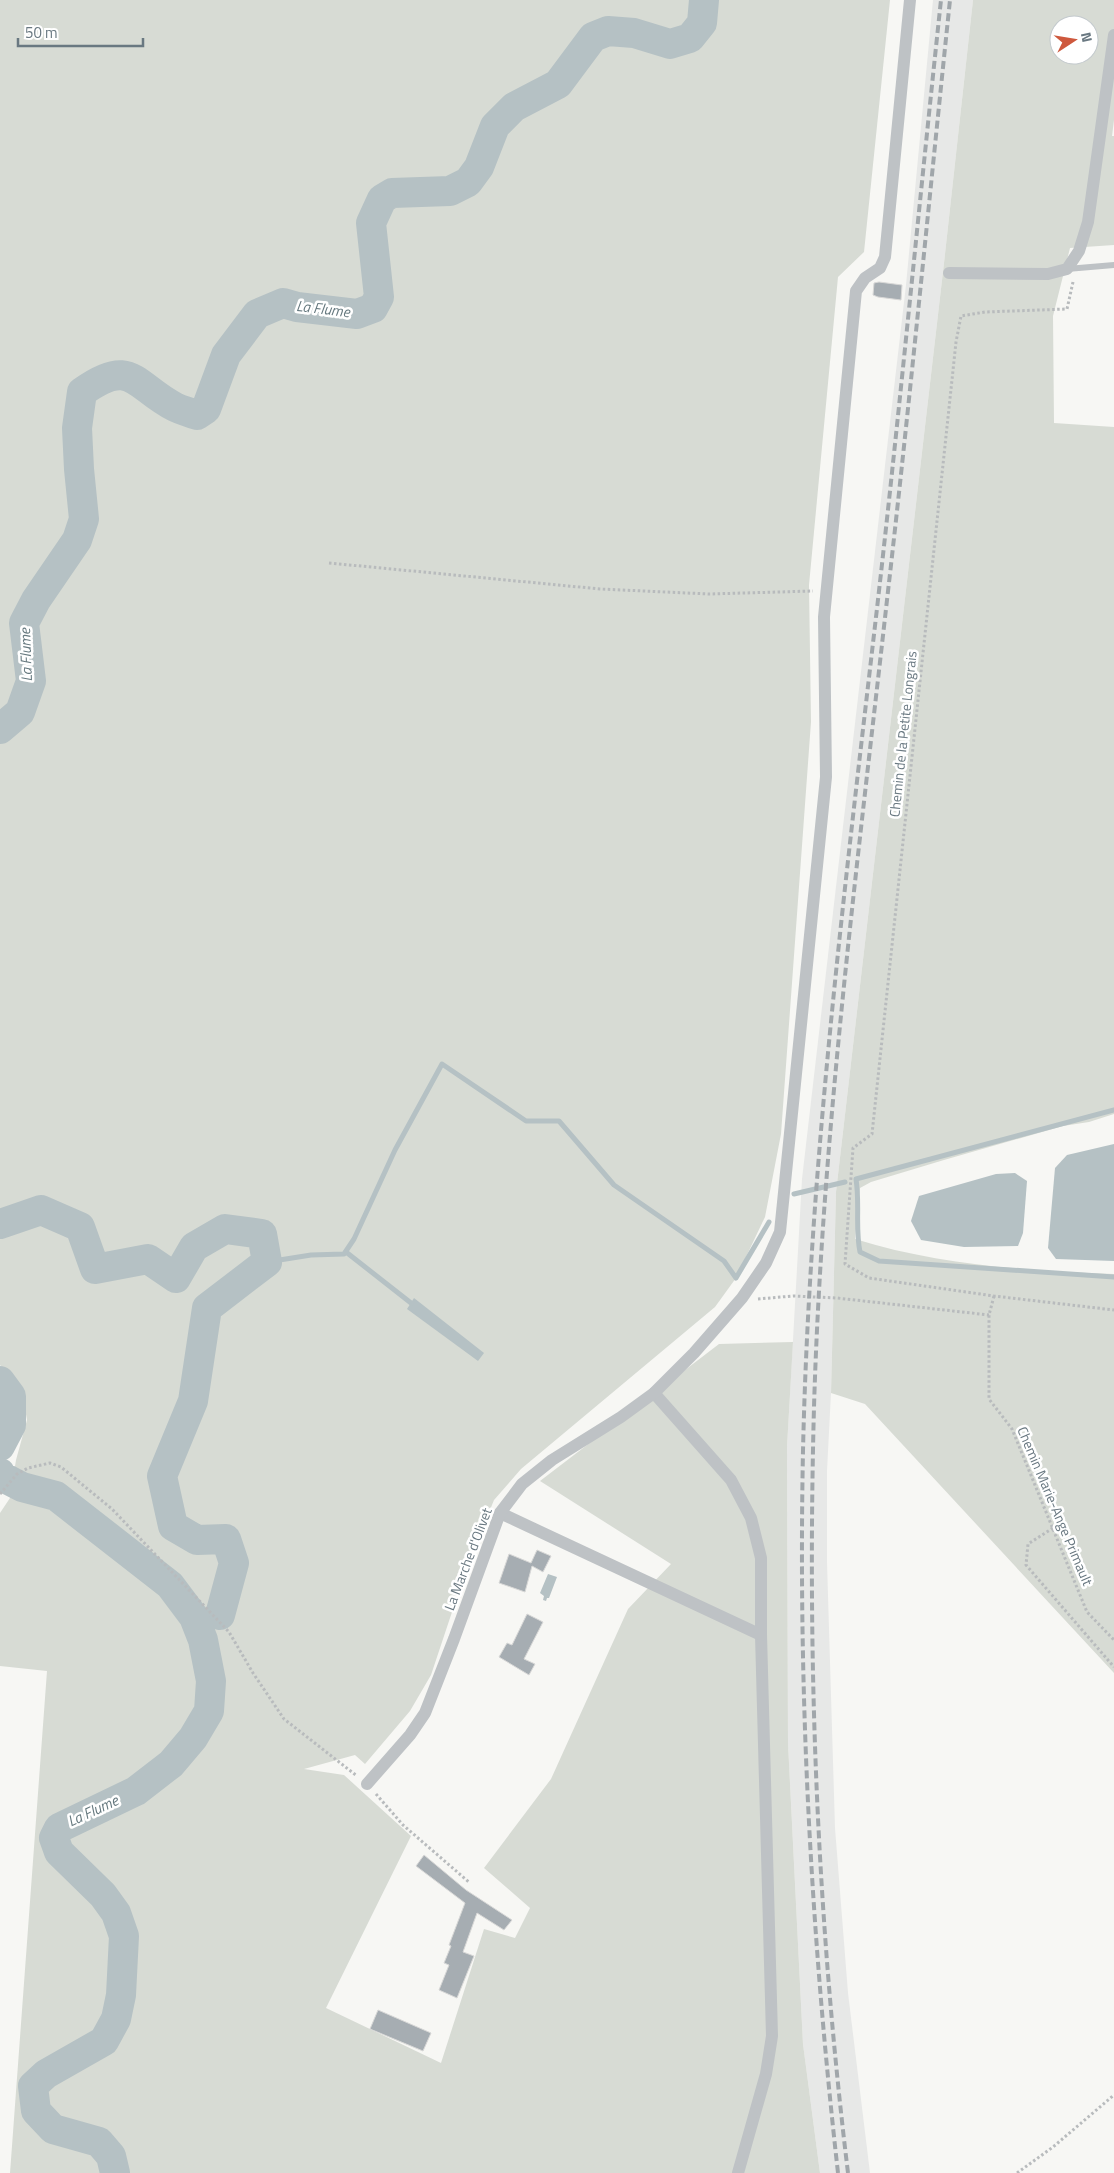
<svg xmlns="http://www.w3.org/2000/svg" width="1114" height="2173" viewBox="0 0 1114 2173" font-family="'Titillium Web',sans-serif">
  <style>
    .built { fill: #e7e8e7 }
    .green { fill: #d7dbd4; fill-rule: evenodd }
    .water { fill: #b5c1c4 }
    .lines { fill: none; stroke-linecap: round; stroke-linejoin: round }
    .stream { stroke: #b5c1c4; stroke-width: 5 }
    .river { stroke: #b5c1c4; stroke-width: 30 }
    .building { fill: #a6adb2; stroke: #d8d8d7 }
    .path { stroke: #b8bbbd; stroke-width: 3; stroke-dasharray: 2.5 2.5; stroke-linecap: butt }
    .lane { stroke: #bec2c5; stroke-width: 6 }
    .street { stroke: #bec2c5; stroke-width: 12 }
    .rail { stroke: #a0a6aa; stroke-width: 4; stroke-dasharray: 8 4; stroke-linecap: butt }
    .labels { text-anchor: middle; stroke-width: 5; stroke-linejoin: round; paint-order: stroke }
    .street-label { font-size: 14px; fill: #697881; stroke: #fff }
    .water-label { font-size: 15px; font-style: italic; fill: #65787e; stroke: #fff }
  </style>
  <rect width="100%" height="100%" fill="#f7f7f4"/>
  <path class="built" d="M933,0H973L944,263L836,1192L831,1393L827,1471V1562L835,1828L848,1993L870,2173H820L803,2044L788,1743L787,1447L802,1179L906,285Z"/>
  <g class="green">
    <path d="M0,0H890L864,252L838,277L809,585L811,722L781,1134L765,1217L736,1278L715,1307L521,1469L494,1500L467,1567L431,1675L410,1711L365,1764L355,1755L304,1769L344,1775L411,1836L326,2008L441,2063L484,1929L515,1938L530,1908L484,1868L551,1779L628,1609L671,1564L540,1481L719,1344L793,1342L787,1447L788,1743L803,2044L820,2173H10L47,1671L0,1666V1513L10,1498L16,1460L27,1420L22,1392L0,1365Z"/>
    <path d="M973,0H1114V120L1112,136H1114V245L1070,248L1053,316L1054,423L1114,427V1114L1089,1122L1063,1126L944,1160L871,1182L860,1188L855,1239C938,1265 1028,1271 1114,1274V1673L865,1404L831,1393L836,1192L944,263ZM1059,25H1089V55H1059Z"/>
  </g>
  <g class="water">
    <path d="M1114,1144V1261L1056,1259L1048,1248L1055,1168L1067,1155Z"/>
    <path d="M1015,1173L1027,1181L1023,1233L1018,1246L964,1247L921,1240L911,1221L919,1196L996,1174Z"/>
    <path d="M414,1298L484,1353L478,1361L407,1309Z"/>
    <path d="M548,1574L557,1577L549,1598H547L546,1601L543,1600L544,1596L540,1593Z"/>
  </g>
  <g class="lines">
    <g class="stream">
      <path d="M1114,1110L856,1179C860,1204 855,1228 860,1252L879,1261L1114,1277"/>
      <path d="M794,1194L845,1182"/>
      <path d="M346,1252L411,1303"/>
      <path d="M267,1262L311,1255L344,1254L354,1239L395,1150L442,1064L526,1121H559L614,1185L724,1261L736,1278L769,1222"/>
    </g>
    <g class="river">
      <path d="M0,729L20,712L31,681L24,623L36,600L77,540L84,519L79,469L77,428L82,392C132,356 134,386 175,407C181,410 189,412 197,415L206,409L226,355L257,314L283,303L297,307L357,314L373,308L379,297L371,223L382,199L392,193L450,191L468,182L479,167L495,126L514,107L558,84L593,37L608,31L634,33L670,44L690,38L702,23L704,0"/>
      <path d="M0,1224L41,1210L80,1227L95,1269L148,1259L176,1278L194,1247L225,1229L262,1234L267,1262L207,1308L193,1401L162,1476L173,1526L197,1540L226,1539L234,1563L220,1615"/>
      <path d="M0,1381L11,1396V1425L0,1446"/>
      <path d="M0,1473L1,1476L22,1487L56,1496L170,1585L194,1617L203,1640L211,1681L209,1711L193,1738L171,1764L136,1791L59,1828L54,1838L59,1852L103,1895L116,1913L124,1936L121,1995L116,2019L104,2041L46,2074L33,2086L36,2111L53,2129L99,2142L111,2156L115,2173"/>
    </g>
  </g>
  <g class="building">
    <path d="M879,282L902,285L901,300L878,297L873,295L874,283Z"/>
    <path d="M537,1550L551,1556L543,1572L532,1566L525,1592L499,1583L509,1554L531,1563Z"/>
    <path d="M527,1614L543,1622L524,1659L535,1664L529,1675L499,1657L507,1643L512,1645Z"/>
    <path d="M424,1855L466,1890L512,1920L504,1930L477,1913L463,1952L474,1956L457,1998L439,1990L449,1965L444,1963L451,1946L449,1945L465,1903L416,1866Z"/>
    <path d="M378,2010L431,2033L423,2051L370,2029Z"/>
  </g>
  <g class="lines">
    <g class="path">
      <path d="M1073,282L1067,309L985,312L961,316L956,342L872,1134L853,1148L845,1264L869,1278L994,1296L1114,1310"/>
      <path d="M329,563L600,589L709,594L813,591"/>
      <path d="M994,1296L989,1315V1399L1012,1429L1087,1612L1114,1640"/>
      <path d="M758,1299L793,1296L837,1298L989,1315"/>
      <path d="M0,1494L17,1474L28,1468L50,1463L61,1467L112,1509L229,1632L253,1673L284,1719L357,1776"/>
      <path d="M1053,1528L1028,1544L1026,1565L1114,1667"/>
      <path d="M376,1794L403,1825L470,1883"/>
      <path d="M1017,2173L1053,2147L1114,2095"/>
    </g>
    <path class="lane" d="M1067,269L1114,265"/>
    <g class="street">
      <path d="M949,273L1048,274L1067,269L1079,251L1088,222L1114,35"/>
      <path d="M654,1393L731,1480L751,1518L761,1558V1635L772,2036L766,2074L738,2173"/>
      <path d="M500,1513L761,1635"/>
      <path d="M367,1784L410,1735L425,1713L454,1639L500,1513L522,1484L552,1460L621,1417L654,1393L694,1353L742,1298L766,1263L780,1232L826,777L824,617L856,291L865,278L880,268L885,257L910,0"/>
    </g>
    <g class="rail">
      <path d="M838,2173C811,1933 798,1693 803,1451C809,1181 842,911 873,643C898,429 918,214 941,0"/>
      <path d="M848,2173C817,1918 807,1664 814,1407C822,1137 857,868 887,600C910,400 929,200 950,0"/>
    </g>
  </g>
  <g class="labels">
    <g class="street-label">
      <text transform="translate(903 734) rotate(-84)" y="5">Chemin de la Petite Longrais</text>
      <text transform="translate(1055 1506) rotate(67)" y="5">Chemin Marie-Ange Primault</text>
      <text transform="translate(468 1559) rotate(-69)" y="5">La Marche d'Olivet</text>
    </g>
    <g class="water-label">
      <text transform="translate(323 309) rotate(7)" y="5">La Flume</text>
      <text transform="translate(26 655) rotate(-92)" y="5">La Flume</text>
      <text transform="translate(93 1811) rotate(-25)" y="5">La Flume</text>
    </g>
  </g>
  <g transform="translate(1074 40) rotate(78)"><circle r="24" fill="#ffffff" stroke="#c3c9cd"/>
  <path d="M0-4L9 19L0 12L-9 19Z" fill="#ce583d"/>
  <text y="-8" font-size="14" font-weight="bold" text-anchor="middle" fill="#697881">N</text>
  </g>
  <path d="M18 38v8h125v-8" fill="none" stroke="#697881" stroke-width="2.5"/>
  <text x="25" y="38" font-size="15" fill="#697881" stroke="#ffffff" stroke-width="4" paint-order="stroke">50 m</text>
</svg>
